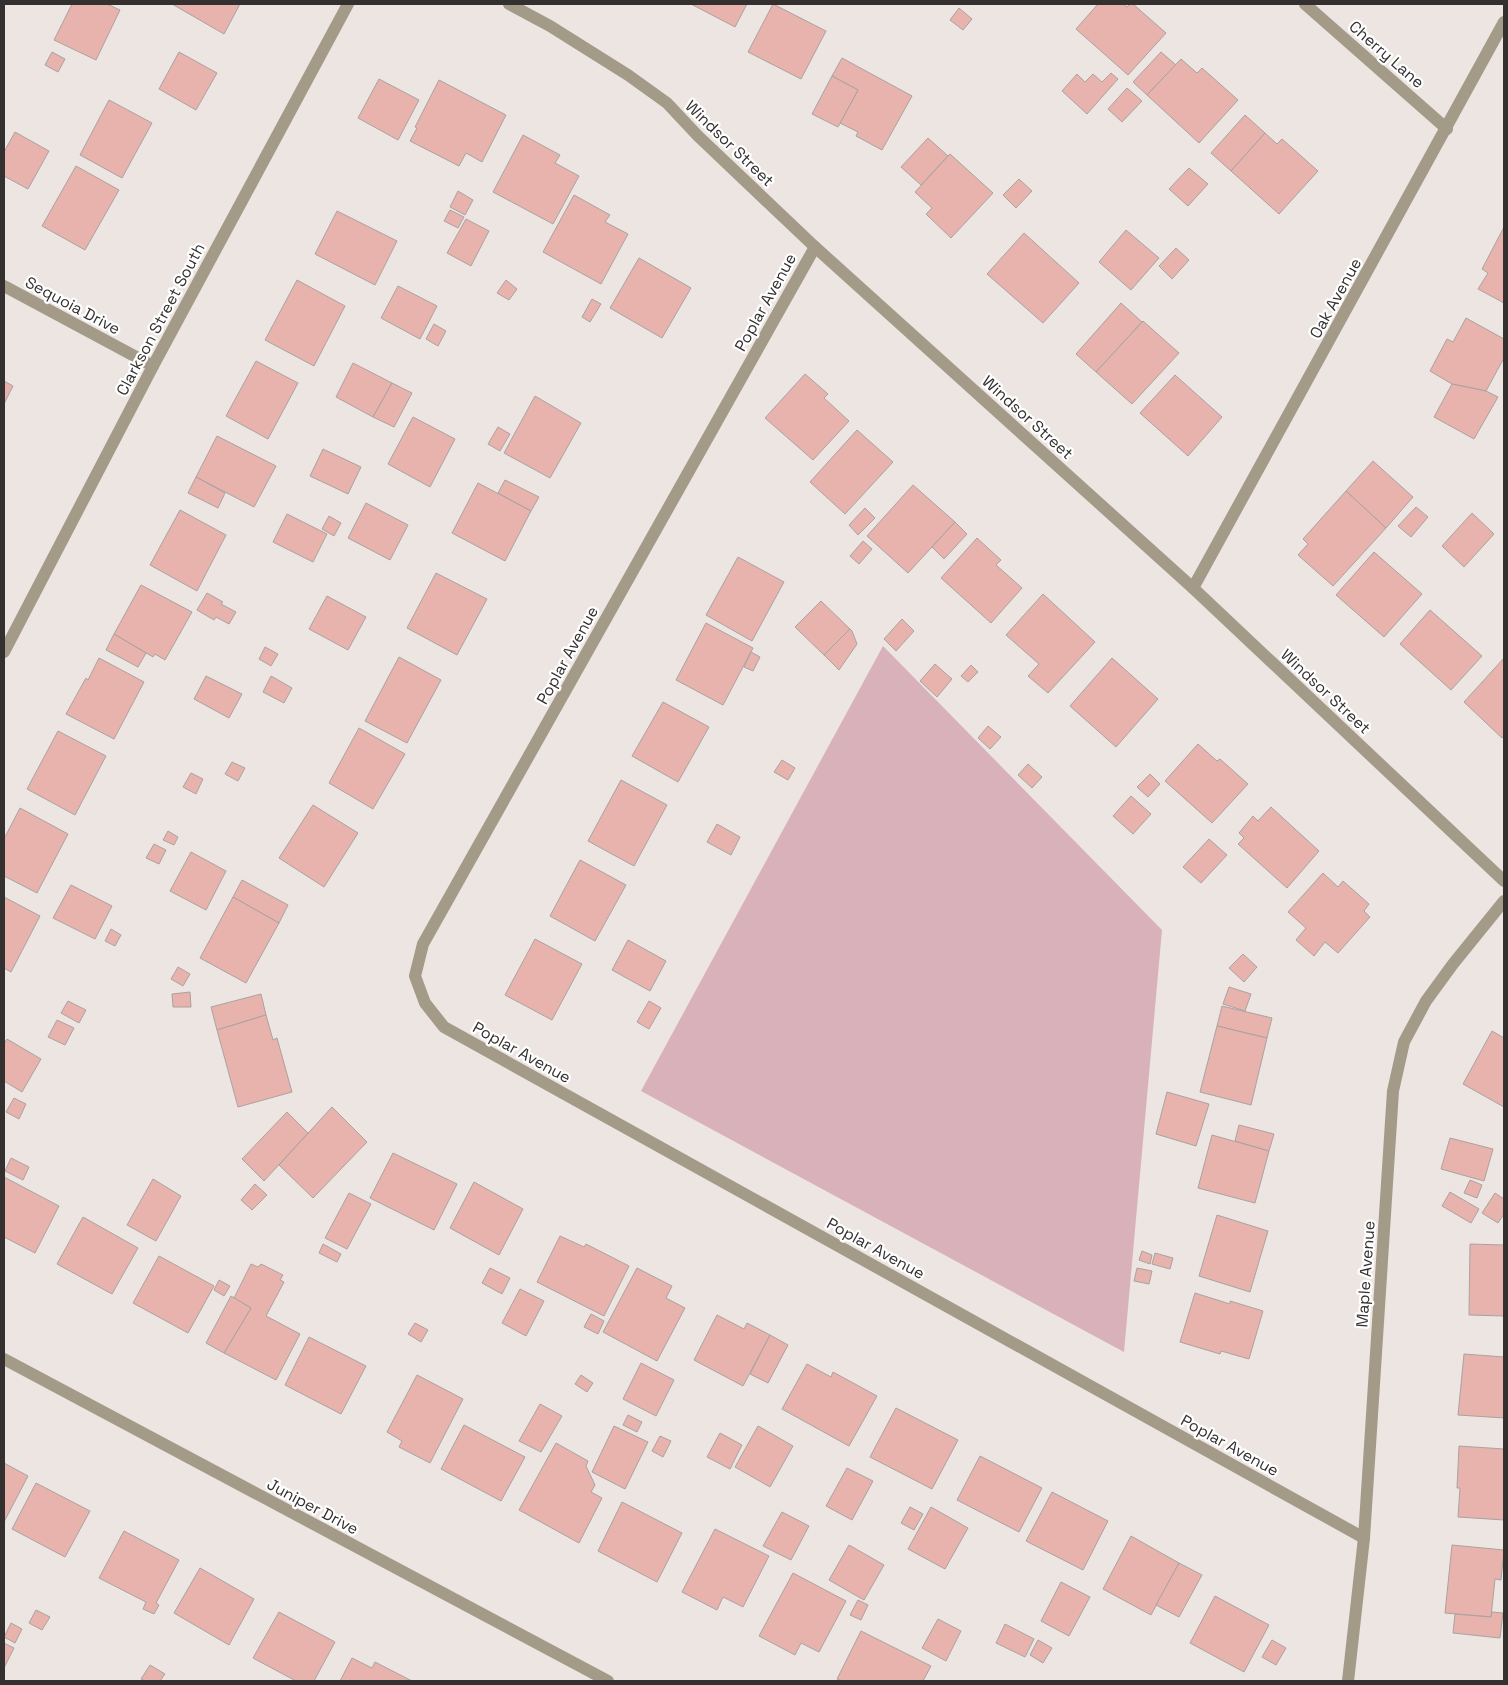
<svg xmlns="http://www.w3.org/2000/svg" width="1508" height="1685" viewBox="0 0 1508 1685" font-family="'Space Grotesk',sans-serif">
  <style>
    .green { fill: #d8b1bb }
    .building { fill: #e7b3ac; stroke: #aaa2a1 }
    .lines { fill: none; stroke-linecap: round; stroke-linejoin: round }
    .minor { stroke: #a39a88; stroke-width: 12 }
    .tertiary { stroke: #a39a88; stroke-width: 12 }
    .labels { text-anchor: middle; stroke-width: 4.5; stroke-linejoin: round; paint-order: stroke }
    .street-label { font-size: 16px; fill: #33302f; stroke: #fff }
  </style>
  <rect width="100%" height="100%" fill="#ece5e1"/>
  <path class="green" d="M883,646L1162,930L1124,1352L641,1091Z"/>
  <g class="building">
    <path d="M72,4H107L120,10L96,60L54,40Z"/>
    <path d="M172,4H240L224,34Z"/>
    <path d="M691,4H747L735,27Z"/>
    <path d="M773,4L826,31L801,79L748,52Z"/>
    <path d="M1098,4H1123L1127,7L1130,4H1133L1166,33L1128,75L1076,29Z"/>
    <path d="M959,8L972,19L963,30L950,20Z"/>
    <path d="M52,52L65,59L58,72L45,65Z"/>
    <path d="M179,52L217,73L196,110L159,89Z"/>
    <path d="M1161,52L1176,65L1147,95L1133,82Z"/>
    <path d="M842,58L912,96L882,150L856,136L858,132L840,123L858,90L832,76Z"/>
    <path d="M1181,59L1197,73L1202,68L1238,100L1199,143L1147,95Z"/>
    <path d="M1111,73L1118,79L1087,114L1062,91L1077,74L1085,82L1093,74L1102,82Z"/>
    <path d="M832,76L858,90L838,127L812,114Z"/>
    <path d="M379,79L419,100L398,140L358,118Z"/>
    <path d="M439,80L506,115L482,162L466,153L459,166L410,141L417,128L415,127Z"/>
    <path d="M1127,88L1142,101L1122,122L1108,109Z"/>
    <path d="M109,100L152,123L122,178L80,155Z"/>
    <path d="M1245,115L1265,133L1231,171L1211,153Z"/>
    <path d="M15,132L49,151L28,189L4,176V152Z"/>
    <path d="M1265,133L1277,144L1282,139L1318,171L1279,214L1231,171Z"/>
    <path d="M523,135L560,155L555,163L579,176L553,224L493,192Z"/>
    <path d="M928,138L948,156L921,185L901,167Z"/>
    <path d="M950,154L993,193L951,238L926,214L932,208L915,192Z"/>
    <path d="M76,166L119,190L85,250L42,226Z"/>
    <path d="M1189,168L1208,184L1188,206L1169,189Z"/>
    <path d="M1019,179L1032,191L1016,208L1003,195Z"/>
    <path d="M458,191L473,200L465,215L450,207Z"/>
    <path d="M574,195L610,215L605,222L628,234L601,284L543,252Z"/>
    <path d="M450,210L464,217L458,228L444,221Z"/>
    <path d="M337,211L397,241L375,285L315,254Z"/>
    <path d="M466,219L489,231L471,266L447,253Z"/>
    <path d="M1504,227V303L1478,289L1488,273L1482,269Z"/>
    <path d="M1126,230L1159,258L1131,290L1099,262Z"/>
    <path d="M1024,233L1079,283L1043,323L987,274Z"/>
    <path d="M1176,248L1189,260L1172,279L1159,266Z"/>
    <path d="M639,258L691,288L662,338L610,308Z"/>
    <path d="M297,280L345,306L314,366L265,340Z"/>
    <path d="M506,280L517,289L509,300L497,293Z"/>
    <path d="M398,286L437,306L420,339L381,318Z"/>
    <path d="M592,299L601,304L590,322L582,317Z"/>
    <path d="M1121,303L1142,322L1096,372L1076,354Z"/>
    <path d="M1466,318L1504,339V358L1486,391L1452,384L1430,371L1447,339L1453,342Z"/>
    <path d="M1143,321L1179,353L1132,404L1096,372Z"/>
    <path d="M434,324L446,331L438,346L426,339Z"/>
    <path d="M256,361L298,383L268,439L226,416Z"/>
    <path d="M353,363L392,383L373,417L336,397Z"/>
    <path d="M805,374L828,394L824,398L849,421L813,460L765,418Z"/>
    <path d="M1175,375L1222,417L1188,456L1140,413Z"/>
    <path d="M4,381L13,386L4,404Z"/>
    <path d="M392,383L412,393L394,427L373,417Z"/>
    <path d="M1452,384L1486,391L1498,397L1474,439L1434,417Z"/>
    <path d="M535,396L581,423L550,478L504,453Z"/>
    <path d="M413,417L455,439L430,487L388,464Z"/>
    <path d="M498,427L510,434L500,451L488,444Z"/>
    <path d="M857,430L893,462L845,514L810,482Z"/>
    <path d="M217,436L276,466L254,507L196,477Z"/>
    <path d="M323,449L361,467L348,494L310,476Z"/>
    <path d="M1373,461L1413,497L1386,528L1346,491Z"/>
    <path d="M196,477L225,493L218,508L188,493Z"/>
    <path d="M505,480L539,497L531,511L498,493Z"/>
    <path d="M478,483L531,511L505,561L452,533Z"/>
    <path d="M913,485L955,522L908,573L867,536Z"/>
    <path d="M1346,491L1386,528L1333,586L1298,555L1308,544L1303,539Z"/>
    <path d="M366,503L408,525L390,560L348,538Z"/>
    <path d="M1416,507L1428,517L1411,537L1398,526Z"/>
    <path d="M865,508L875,518L858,535L849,525Z"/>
    <path d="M180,510L226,535L197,591L150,565Z"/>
    <path d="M1472,513L1494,534L1464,567L1442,546Z"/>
    <path d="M287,514L327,534L313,562L273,542Z"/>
    <path d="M329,516L341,523L334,536L322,529Z"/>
    <path d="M955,522L967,534L944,559L932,547Z"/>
    <path d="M977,538L1001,560L996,565L1022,588L991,623L941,578Z"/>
    <path d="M863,541L872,549L859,564L850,556Z"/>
    <path d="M1374,552L1422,594L1384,637L1336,595Z"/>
    <path d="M738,557L784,582L752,641L706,615Z"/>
    <path d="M436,573L487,599L457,655L407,628Z"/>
    <path d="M141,585L192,612L165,660L155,654L153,657L114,634Z"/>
    <path d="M207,593L223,602L221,604L236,612L229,624L216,617L214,620L197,610Z"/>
    <path d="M1043,594L1095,642L1048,693L1028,676L1039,664L1006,635Z"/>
    <path d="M327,596L366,617L348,650L309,629Z"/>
    <path d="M821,601L850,629L824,655L795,627Z"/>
    <path d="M1430,610L1482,656L1451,690L1400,644Z"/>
    <path d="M902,619L914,631L896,651L884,639Z"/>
    <path d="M706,623L753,648L723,705L676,680Z"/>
    <path d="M850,629L852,631L857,644L839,670L824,655Z"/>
    <path d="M114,634L146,653L138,667L106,650Z"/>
    <path d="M265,647L278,654L271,666L259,659Z"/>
    <path d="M751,652L760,657L753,671L744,667Z"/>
    <path d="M399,657L441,680L407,743L365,721Z"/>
    <path d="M99,658L144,682L114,739L66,714L86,678L88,680Z"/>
    <path d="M1112,658L1158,699L1116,747L1070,706Z"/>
    <path d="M1504,658V735L1502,738L1464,702Z"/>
    <path d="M935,664L952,679L937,697L920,681Z"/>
    <path d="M971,665L978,672L968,682L961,676Z"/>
    <path d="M206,676L242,694L229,718L194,699Z"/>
    <path d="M271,676L292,688L284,703L263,692Z"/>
    <path d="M663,702L709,727L678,782L632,756Z"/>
    <path d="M988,726L1001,737L990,749L978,738Z"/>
    <path d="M359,728L405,754L373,809L329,783Z"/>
    <path d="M58,731L106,756L75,815L27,789Z"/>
    <path d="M1198,744L1217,761L1220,759L1248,784L1212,823L1165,781Z"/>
    <path d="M782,760L795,768L788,780L774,772Z"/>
    <path d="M232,762L245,768L238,781L225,774Z"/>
    <path d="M1028,764L1042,777L1032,788L1018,775Z"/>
    <path d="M191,773L203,779L196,794L183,787Z"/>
    <path d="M1150,774L1160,784L1148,797L1137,787Z"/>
    <path d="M621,780L667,805L634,866L588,841Z"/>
    <path d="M1131,796L1151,814L1133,834L1113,816Z"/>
    <path d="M313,805L358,833L324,887L279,858Z"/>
    <path d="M1271,807L1319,851L1287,888L1238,844L1244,838L1239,833L1253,816L1258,821Z"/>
    <path d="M20,808L68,834L37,893L4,876V835L5,837Z"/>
    <path d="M717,824L740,837L731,855L707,842Z"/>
    <path d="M168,831L178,837L174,845L163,840Z"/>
    <path d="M1209,839L1227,855L1201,883L1183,867Z"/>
    <path d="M154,844L166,850L159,864L146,858Z"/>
    <path d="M191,852L226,871L206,910L170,891Z"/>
    <path d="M580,860L626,885L595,941L550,916Z"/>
    <path d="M1323,873L1338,887L1343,881L1369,904L1364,911L1370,917L1338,953L1325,942L1314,956L1296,940L1306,928L1288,912Z"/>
    <path d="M242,880L288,905L279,923L233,897Z"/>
    <path d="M71,885L112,906L95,939L53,918Z"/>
    <path d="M4,897L40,916L11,972L4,968Z"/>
    <path d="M233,897L279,923L246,983L200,958Z"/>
    <path d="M111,929L121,935L115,946L105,941Z"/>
    <path d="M535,939L582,964L552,1020L505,995Z"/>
    <path d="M628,940L666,961L650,991L612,970Z"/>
    <path d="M1243,954L1257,967L1244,982L1229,968Z"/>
    <path d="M178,967L190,974L183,986L171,979Z"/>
    <path d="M1229,987L1251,994L1245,1011L1223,1004Z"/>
    <path d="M190,992L191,1007H173L172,994Z"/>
    <path d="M261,994L266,1015L217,1030L211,1007Z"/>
    <path d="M68,1001L86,1010L79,1023L61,1013Z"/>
    <path d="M649,1001L661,1008L649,1029L637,1022Z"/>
    <path d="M1222,1006L1272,1018L1267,1038L1217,1026Z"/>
    <path d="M266,1015L273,1040L277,1038L292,1092L238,1107L217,1030Z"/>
    <path d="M57,1020L74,1028L65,1045L48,1037Z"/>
    <path d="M1217,1026L1267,1038L1251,1105L1200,1092Z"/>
    <path d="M1492,1031L1504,1038V1107L1463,1084Z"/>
    <path d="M7,1039L41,1059L22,1092L4,1081V1044Z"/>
    <path d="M1167,1092L1209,1104L1196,1146L1156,1134Z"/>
    <path d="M14,1098L26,1104L19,1119L6,1112Z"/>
    <path d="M332,1107L367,1142L313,1198L279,1165Z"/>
    <path d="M287,1112L308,1133L264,1181L242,1159Z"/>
    <path d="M1239,1125L1274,1134L1269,1151L1235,1141Z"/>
    <path d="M1212,1135L1269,1151L1255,1203L1198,1188Z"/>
    <path d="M1450,1138L1493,1149L1484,1181L1441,1169Z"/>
    <path d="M393,1153L457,1184L434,1230L370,1198Z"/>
    <path d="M11,1158L29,1167L23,1180L5,1171Z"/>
    <path d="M4,1177L59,1206L35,1253L4,1237Z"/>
    <path d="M153,1179L181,1196L156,1241L127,1225Z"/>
    <path d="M1470,1180L1482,1185L1477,1198L1464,1193Z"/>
    <path d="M474,1182L523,1209L499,1255L450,1228Z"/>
    <path d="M255,1184L267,1195L252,1210L241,1200Z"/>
    <path d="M1450,1192L1479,1209L1471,1223L1442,1206Z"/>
    <path d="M349,1193L371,1204L347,1249L325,1238Z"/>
    <path d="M1495,1193L1504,1199V1214L1498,1223L1482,1213Z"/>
    <path d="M1217,1215L1268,1231L1250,1292L1199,1276Z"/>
    <path d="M83,1217L138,1248L112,1294L57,1264Z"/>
    <path d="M560,1236L584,1247L586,1244L629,1266L604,1316L537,1282Z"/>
    <path d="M323,1244L341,1254L337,1262L319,1253Z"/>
    <path d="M1470,1244L1504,1245V1316L1469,1315Z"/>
    <path d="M1142,1251L1152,1255L1150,1264L1139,1260Z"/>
    <path d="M1155,1253L1173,1258L1170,1269L1152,1264Z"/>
    <path d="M159,1256L214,1286L188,1333L133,1303Z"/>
    <path d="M251,1264L258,1267L261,1264L283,1275L280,1280L284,1282L266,1316L300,1334L276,1380L224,1353L251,1308L234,1298Z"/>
    <path d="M490,1268L510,1278L502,1294L482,1283Z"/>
    <path d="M637,1268L672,1286L666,1298L685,1308L657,1361L603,1332Z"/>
    <path d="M1137,1268L1152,1271L1149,1284L1134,1281Z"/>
    <path d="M219,1280L230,1286L224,1296L214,1290Z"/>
    <path d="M520,1289L544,1301L526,1336L502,1323Z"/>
    <path d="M1195,1293L1230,1304V1301L1263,1311L1249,1359L1221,1351L1220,1354L1180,1342Z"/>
    <path d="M231,1296L251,1308L224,1353L206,1343Z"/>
    <path d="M591,1314L604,1321L598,1334L584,1327Z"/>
    <path d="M717,1315L744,1329L747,1323L770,1335L743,1386L694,1360Z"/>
    <path d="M415,1323L428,1330L421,1342L408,1334Z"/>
    <path d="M770,1335L788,1345L768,1383L750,1374Z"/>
    <path d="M309,1337L366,1366L341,1414L285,1385Z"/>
    <path d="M1464,1354L1504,1357V1418L1458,1415Z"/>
    <path d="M641,1363L674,1380L656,1416L623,1399Z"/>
    <path d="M807,1364L831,1377L833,1372L877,1396L849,1446L782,1409Z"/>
    <path d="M417,1375L463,1399L430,1463L399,1447L402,1441L387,1432Z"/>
    <path d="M581,1375L593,1383L587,1392L575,1384Z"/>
    <path d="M540,1404L562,1416L541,1452L519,1441Z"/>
    <path d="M896,1408L958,1440L932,1489L870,1457Z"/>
    <path d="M628,1415L642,1422L637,1432L623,1425Z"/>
    <path d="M464,1425L525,1457L501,1501L441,1469Z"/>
    <path d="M614,1426L648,1442L625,1489L592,1472Z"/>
    <path d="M758,1426L793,1446L770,1487L735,1467Z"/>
    <path d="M720,1433L742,1445L730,1469L707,1457Z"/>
    <path d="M660,1436L671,1441L663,1457L652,1451Z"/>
    <path d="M556,1443L588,1461L586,1466L595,1485L591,1492L602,1498L579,1543L519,1510Z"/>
    <path d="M1459,1446L1504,1449V1520L1458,1517L1460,1488H1457Z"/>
    <path d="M980,1456L1042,1488L1019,1532L957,1500Z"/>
    <path d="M4,1463L28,1476L4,1522Z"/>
    <path d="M847,1468L873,1481L852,1520L826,1506Z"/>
    <path d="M36,1483L90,1511L65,1557L12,1529Z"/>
    <path d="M1052,1492L1108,1521L1083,1570L1026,1541Z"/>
    <path d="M622,1502L682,1533L657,1582L598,1551Z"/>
    <path d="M910,1507L923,1514L914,1530L901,1523Z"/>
    <path d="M931,1507L968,1528L945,1569L908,1549Z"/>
    <path d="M782,1512L809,1526L791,1560L763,1546Z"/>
    <path d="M715,1529L769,1556L743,1607L723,1597L717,1610L682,1592Z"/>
    <path d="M124,1531L179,1560L156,1603L159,1605L154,1614L143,1609L146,1602L99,1578Z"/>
    <path d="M1131,1536L1179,1563L1151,1615L1103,1589Z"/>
    <path d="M849,1545L884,1565L864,1600L829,1580Z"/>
    <path d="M1452,1545L1504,1550L1501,1580L1495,1579L1491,1617L1445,1613Z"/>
    <path d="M1179,1563L1202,1575L1179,1617L1156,1605Z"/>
    <path d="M200,1568L254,1599L229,1645L174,1613Z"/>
    <path d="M793,1573L846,1601L819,1652L801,1643L795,1655L759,1636Z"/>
    <path d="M1061,1582L1090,1597L1069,1636L1041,1621Z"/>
    <path d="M1215,1596L1269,1625L1244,1672L1190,1643Z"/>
    <path d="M858,1600L868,1605L861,1620L850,1615Z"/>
    <path d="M36,1610L50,1617L42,1630L29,1623Z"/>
    <path d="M279,1612L335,1642L314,1681H296L253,1658Z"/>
    <path d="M1492,1612L1503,1613L1500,1638L1453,1633L1455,1614L1491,1617Z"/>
    <path d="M938,1619L961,1631L946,1661L922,1648Z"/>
    <path d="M11,1623L22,1629L15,1643L4,1637Z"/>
    <path d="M1005,1624L1034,1639L1025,1657L996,1643Z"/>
    <path d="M861,1631L931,1666L923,1681H842L837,1679Z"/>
    <path d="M1038,1640L1052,1648L1043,1663L1030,1655Z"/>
    <path d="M1272,1640L1286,1648L1276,1665L1262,1657Z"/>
    <path d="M4,1643L14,1648L4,1668Z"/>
    <path d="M352,1658L372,1668L375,1662L412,1681H340Z"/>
    <path d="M150,1665L165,1674L160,1681H145L141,1679Z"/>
  </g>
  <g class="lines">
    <g class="minor">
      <path d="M509,4L550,26L628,75L667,103L698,136L815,247L1193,588L1504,881"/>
      <path d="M1305,4L1447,129"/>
      <path d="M815,247L423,944L415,976L425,1003L444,1027L1364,1538"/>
      <path d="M4,286L153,366"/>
      <path d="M1193,588L1504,22"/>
      <path d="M4,1359L608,1681"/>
      <path d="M1348,1681L1364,1538L1393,1091L1404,1042L1426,1001L1453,964L1504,901"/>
    </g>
    <path class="tertiary" d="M4,652L153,366L348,4"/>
  </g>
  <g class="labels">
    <g class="street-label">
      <text transform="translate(1387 54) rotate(41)" y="6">Cherry Lane</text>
      <text transform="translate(730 143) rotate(44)" y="6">Windsor Street</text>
      <text transform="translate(1335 298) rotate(-61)" y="6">Oak Avenue</text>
      <text transform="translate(765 302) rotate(-61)" y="6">Poplar Avenue</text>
      <text transform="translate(73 305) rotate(28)" y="6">Sequoia Drive</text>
      <text transform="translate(160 319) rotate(-62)" y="6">Clarkson Street South</text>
      <text transform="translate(1028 417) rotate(42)" y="6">Windsor Street</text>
      <text transform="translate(567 655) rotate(-61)" y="6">Poplar Avenue</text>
      <text transform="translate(1326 691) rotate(43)" y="6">Windsor Street</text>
      <text transform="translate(522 1052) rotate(29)" y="6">Poplar Avenue</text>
      <text transform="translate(876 1248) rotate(29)" y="6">Poplar Avenue</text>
      <text transform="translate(1365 1274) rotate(-86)" y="6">Maple Avenue</text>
      <text transform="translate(1230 1445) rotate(29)" y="6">Poplar Avenue</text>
      <text transform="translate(313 1506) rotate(28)" y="6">Juniper Drive</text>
    </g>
  </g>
  <rect width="1508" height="1685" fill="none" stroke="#33302f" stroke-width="10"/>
</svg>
